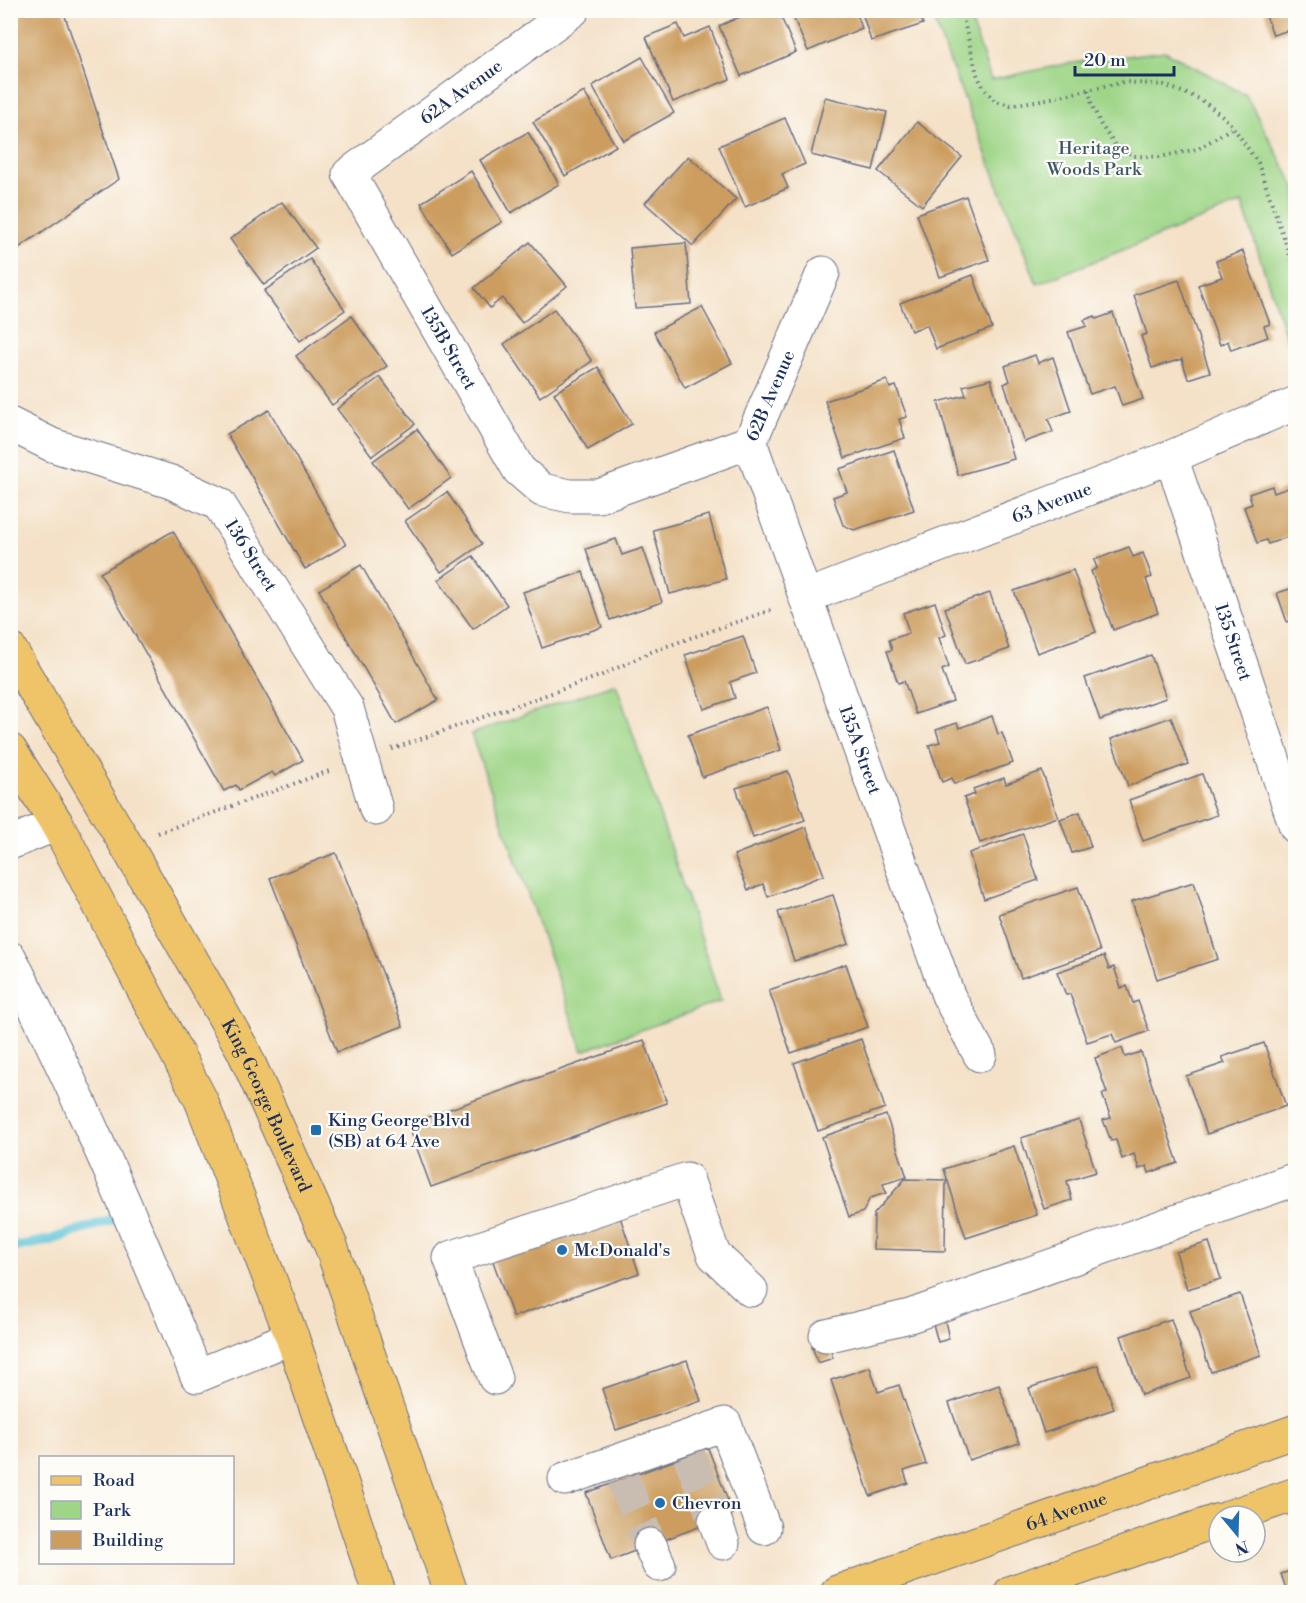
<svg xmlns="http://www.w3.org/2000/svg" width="1306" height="1603" viewBox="0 0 1306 1603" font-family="'Libre Bodoni',serif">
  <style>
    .green { fill: #9ed587; stroke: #5c8272; stroke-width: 1.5 }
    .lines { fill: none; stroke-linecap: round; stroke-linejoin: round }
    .stream { stroke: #5bc3d7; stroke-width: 10 }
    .building { fill: #cc9d5f }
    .minor-tunnel { stroke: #c9bdb2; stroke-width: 33; stroke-dasharray: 33 16; stroke-linecap: butt }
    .minor-casing { stroke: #676d83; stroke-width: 35 }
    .major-casing { stroke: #676d83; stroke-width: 35 }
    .path { stroke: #676d83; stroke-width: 4; stroke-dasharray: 1.5 4.5; stroke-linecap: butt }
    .minor { stroke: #fff; stroke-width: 33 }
    .major { stroke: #efc469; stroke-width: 33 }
    .poi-dot { fill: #1f6fb2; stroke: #fdfcf7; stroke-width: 2 }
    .labels { text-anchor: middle; stroke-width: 4.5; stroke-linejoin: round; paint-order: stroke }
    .street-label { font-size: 18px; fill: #1b2f5e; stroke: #fdfcf7 }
    .park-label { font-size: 18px; fill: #3c5868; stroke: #fdfcf7 }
    .poi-label { font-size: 18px; fill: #1b2f5e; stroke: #fdfcf7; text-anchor: start }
  </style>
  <rect width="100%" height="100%" fill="#fdfcf7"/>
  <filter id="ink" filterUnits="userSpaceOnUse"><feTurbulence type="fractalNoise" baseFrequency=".0167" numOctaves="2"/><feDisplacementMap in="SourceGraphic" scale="12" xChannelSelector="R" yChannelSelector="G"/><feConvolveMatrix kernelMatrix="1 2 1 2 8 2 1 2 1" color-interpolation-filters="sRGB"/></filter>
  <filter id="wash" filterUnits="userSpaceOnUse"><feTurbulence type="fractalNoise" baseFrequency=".008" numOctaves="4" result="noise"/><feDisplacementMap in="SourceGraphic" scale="24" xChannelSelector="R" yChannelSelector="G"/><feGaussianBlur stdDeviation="1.35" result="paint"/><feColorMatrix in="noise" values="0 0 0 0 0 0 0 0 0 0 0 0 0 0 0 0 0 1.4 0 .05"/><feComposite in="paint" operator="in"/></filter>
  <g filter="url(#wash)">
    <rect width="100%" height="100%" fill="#f4e1c7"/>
    <g class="green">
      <path d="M930,11H968L991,80L1065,64L1165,51L1246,95L1295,187V357L1293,358L1242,203L1037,284Z"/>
      <path d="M616,683L721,1001L583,1051L471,734Z"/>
    </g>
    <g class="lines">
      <path class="stream" d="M10,1248L50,1240L126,1215"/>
    </g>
    <g id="blocks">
      <g class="building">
        <path d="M10,10H63L119,179L17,249L10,231Z"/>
        <path d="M742,10H778L796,52L741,76L719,26L744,15Z"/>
        <path d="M790,10H855L862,28L808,51Z"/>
        <path d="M861,10H918L923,24L871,41Z"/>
        <path d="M1264,10H1296V28L1273,35Z"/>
        <path d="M678,24L684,38L710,27L730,79L673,102L646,37Z"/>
        <path d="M642,57L674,113L624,141L592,86Z"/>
        <path d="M584,92L616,146L565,176L533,122Z"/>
        <path d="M825,97L887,112L873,170L811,155Z"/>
        <path d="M785,118L805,164L782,174L788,188L745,207L719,146Z"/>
        <path d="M917,122L962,157L922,206L878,171Z"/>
        <path d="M528,132L559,184L511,213L480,160Z"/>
        <path d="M688,156L736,199L693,246L645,203Z"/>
        <path d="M471,171L502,222L452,253L421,203Z"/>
        <path d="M966,196L989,260L940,277L917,214Z"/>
        <path d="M282,202L316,248L264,285L230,239Z"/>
        <path d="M530,242L567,286L522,323L502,298L490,308L474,288Z"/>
        <path d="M686,243L691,304L635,308L630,248Z"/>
        <path d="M1243,251L1270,324L1264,326L1268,337L1231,350L1228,341L1220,345L1198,285L1222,277L1216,261Z"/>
        <path d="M310,259L345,310L300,341L264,291Z"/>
        <path d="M973,275L992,328L936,349L927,325L911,331L900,303Z"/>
        <path d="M1179,280L1210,372L1188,379L1182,359L1152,368L1141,336L1147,334L1134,295Z"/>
        <path d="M702,307L732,363L685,388L654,332Z"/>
        <path d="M554,309L592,361L540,397L504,344Z"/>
        <path d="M1113,313L1143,399L1122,406L1115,386L1090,394L1068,332L1087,326L1084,320L1095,316L1096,319Z"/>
        <path d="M351,316L387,366L332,405L296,356Z"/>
        <path d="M1035,355L1038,363L1053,357L1071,411L1048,419L1053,432L1024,442L1004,384L1010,381L1005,366Z"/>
        <path d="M598,367L632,424L588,450L554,393Z"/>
        <path d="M380,377L415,424L372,456L337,409Z"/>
        <path d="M991,379L1014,459L958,475L938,402L966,395L963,386Z"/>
        <path d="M887,380L890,388L896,386L907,417L899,419L905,438L845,458L825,401Z"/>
        <path d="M269,410L346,545L305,569L227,434Z"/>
        <path d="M417,429L451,478L408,509L373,461Z"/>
        <path d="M894,450L914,510L854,530L843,525L833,497L847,492L839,469Z"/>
        <path d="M1296,485V534L1268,544L1266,540L1257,543L1244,507L1252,504L1249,494L1272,486L1274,493Z"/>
        <path d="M447,492L482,544L441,572L405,521Z"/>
        <path d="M709,515L726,579L670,594L653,530Z"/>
        <path d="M173,531L303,760L275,776L272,772L239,790L236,785L224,791L100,573Z"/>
        <path d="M616,539L622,555L643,548L662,602L610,620L586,549Z"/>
        <path d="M1129,547L1133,557L1143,553L1152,577L1146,579L1158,613L1113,630L1091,571L1097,568L1094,560Z"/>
        <path d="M473,556L507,605L473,629L438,580Z"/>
        <path d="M361,565L438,700L396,724L319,590Z"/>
        <path d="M1073,570L1096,632L1037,653L1014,591Z"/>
        <path d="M583,572L602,627L542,648L523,592Z"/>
        <path d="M1296,587V619L1287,622L1277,593Z"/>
        <path d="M990,593L1009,649L965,664L945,608Z"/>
        <path d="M935,602L946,635L939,638L949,667L942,670L953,701L916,714L904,681L898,683L887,651L892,650L889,640L909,633L903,613Z"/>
        <path d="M743,636L756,673L730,682L735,698L704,709L685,655Z"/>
        <path d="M1151,655L1166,698L1100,720L1085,678Z"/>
        <path d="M767,707L781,750L702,777L688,735Z"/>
        <path d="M992,716L998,734L1002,733L1013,763L954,784L952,778L942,782L929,745L940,742L936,730L957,723L959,728Z"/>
        <path d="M1171,717L1188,764L1128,786L1111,739Z"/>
        <path d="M788,771L805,820L753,838L736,788Z"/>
        <path d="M1042,771L1058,817L980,843L964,798L975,794L973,789L1004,778L1006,784Z"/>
        <path d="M1202,774L1217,815L1143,841L1129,800Z"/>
        <path d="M1080,812L1091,847L1072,853L1060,819Z"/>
        <path d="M806,827L824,875L768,897L763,884L748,890L734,855Z"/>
        <path d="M1023,834L1038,880L984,899L969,853Z"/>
        <path d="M336,853L403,1026L337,1052L270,878Z"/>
        <path d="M1194,882L1218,959L1157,979L1132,901Z"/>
        <path d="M1078,887L1100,951L1021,978L999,914Z"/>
        <path d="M833,895L849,944L794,961L778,912Z"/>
        <path d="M1104,956L1109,969L1114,967L1121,988L1127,986L1133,1003L1138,1001L1149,1031L1116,1043L1112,1034L1087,1042L1070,994L1066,995L1057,972Z"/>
        <path d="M846,964L868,1027L791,1053L769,990Z"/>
        <path d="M861,1039L885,1108L818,1131L794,1063Z"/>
        <path d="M644,1040L667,1103L431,1187L408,1124Z"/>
        <path d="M1264,1043L1286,1106L1207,1134L1186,1076L1225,1063L1222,1057Z"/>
        <path d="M1122,1048L1125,1057L1141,1052L1178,1163L1149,1173L1147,1166L1139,1169L1134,1154L1122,1159L1116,1140L1111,1141L1103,1120L1111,1118L1102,1094L1107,1093L1095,1058Z"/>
        <path d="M886,1115L907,1177L883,1184L886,1193L870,1198L863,1212L849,1217L822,1137Z"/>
        <path d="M1079,1120L1096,1172L1067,1181L1072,1200L1044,1209L1021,1138Z"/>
        <path d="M1014,1146L1037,1215L966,1238L944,1169Z"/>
        <path d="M905,1179L946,1180L945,1251L873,1249L874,1214Z"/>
        <path d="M617,1208L639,1273L513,1317L490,1253Z"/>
        <path d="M1209,1242L1221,1279L1187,1289L1176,1252Z"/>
        <path d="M1240,1294L1261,1355L1211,1372L1190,1311Z"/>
        <path d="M1171,1319L1191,1378L1141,1395L1121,1336Z"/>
        <path d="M945,1321L949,1339L938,1342L933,1324Z"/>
        <path d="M827,1342L833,1358L818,1363L812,1347Z"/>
        <path d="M687,1360L701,1401L616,1430L602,1389Z"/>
        <path d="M1098,1365L1114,1409L1044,1433L1029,1388Z"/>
        <path d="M870,1367L878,1392L899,1385L926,1464L904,1471L908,1483L870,1496L831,1380Z"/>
        <path d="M999,1385L1019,1443L969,1460L949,1403Z"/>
        <path d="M708,1448L733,1514L611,1560L586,1493Z"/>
        <path d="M1296,1569V1592H1287L1281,1574Z"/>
      </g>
    </g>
  </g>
  <g filter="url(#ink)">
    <use href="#blocks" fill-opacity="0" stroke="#676d83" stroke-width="1.5"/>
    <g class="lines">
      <g class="minor-tunnel">
        <path d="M689,1455L715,1521"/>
        <path d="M623,1479L650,1545"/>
      </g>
      <defs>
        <g id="minor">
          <path id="s1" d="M573,10L349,174L519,470L542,490L570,496H599L750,442L823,273"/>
          <path id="s2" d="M10,424L52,445L171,482L219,504L347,708L376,809"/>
          <path id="s3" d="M750,442L948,995L980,1055"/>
          <path id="s4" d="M1171,457L1296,827"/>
          <path id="s5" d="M805,597L1171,457L1296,403"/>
          <path d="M10,843L57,824"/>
          <path d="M10,958C79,1094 139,1235 197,1376L292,1337"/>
          <path d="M826,1336L910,1316L1296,1179"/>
          <path d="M495,1378L450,1258L687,1179L714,1255L751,1290"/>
          <path d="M565,1479L725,1424L764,1528"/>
          <path d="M715,1521L723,1543"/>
          <path d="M650,1545L659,1565"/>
        </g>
        <g id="major">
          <path id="s6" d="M10,649L128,848L243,1050L331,1246L451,1592"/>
          <path d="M10,750L57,824L201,1100L292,1337L379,1592"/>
          <path d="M1231,1516L1296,1494"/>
          <path id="s7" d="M837,1592L1296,1431"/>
          <path d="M1011,1592L1219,1520"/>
        </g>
      </defs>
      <use href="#minor" class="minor-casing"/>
      <use href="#major" class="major-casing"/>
      <g class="path">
        <path d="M961,10L977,74L983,87L995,101L1011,105L1047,99L1124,82L1164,85L1200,99L1224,117L1233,127L1258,163L1296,273"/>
        <path d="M1089,90L1092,105L1101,125L1114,144L1134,156L1159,157L1198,149L1233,127"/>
        <path d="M392,749L600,676L653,651L774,609"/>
        <path d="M158,833L332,770"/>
      </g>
      <use href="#minor" class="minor"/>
      <use href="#major" class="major"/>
    </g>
  </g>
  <g class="poi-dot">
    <rect x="310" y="1124" width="12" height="12" rx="3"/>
    <circle cx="562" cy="1250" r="6"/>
    <circle cx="660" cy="1503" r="6"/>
  </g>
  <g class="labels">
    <g class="street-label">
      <text transform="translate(461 92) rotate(-36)" y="6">62A Avenue</text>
      <text dy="6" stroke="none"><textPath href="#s1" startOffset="478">135B Street</textPath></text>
      <text dy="6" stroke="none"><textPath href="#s1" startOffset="918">62B Avenue</textPath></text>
      <text dy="6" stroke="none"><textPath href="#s5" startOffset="264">63 Avenue</textPath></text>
      <text dy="6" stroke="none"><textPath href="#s2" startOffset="285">136 Street</textPath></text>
      <text dy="6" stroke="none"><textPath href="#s4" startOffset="195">135 Street</textPath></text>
      <text dy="6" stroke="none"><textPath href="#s3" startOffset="327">135A Street</textPath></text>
      <text dy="6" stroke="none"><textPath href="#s6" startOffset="524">King George Boulevard</textPath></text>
      <text dy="6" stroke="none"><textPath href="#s7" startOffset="243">64 Avenue</textPath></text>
    </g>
    <g class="park-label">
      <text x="1094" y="154">Heritage<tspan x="1094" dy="21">Woods Park</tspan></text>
    </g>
    <g class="poi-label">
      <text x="328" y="1126">King George Blvd<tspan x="328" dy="21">(SB) at 64 Ave</tspan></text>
      <text x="574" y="1256">McDonald's</text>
      <text x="672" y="1509">Chevron</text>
    </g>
  </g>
  <rect width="1306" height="1603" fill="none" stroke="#fdfcf7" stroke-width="36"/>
  <rect x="39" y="1456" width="195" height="108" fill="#fdfcf7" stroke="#a3aaba" stroke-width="1.5"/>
  <rect x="51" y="1476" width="30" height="9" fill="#efc469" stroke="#a3aaba" stroke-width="1.5"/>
  <text x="93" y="1486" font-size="18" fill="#1b2f5e">Road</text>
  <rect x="51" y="1501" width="30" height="18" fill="#9ed587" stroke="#a3aaba" stroke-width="1.5"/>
  <text x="93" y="1516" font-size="18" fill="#1b2f5e">Park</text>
  <rect x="51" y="1531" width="30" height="18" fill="#cc9d5f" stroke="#a3aaba" stroke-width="1.5"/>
  <text x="93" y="1546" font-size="18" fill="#1b2f5e">Building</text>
  <g transform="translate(1237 1534) rotate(161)"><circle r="28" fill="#fdfcf7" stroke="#a3aaba" stroke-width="1.5"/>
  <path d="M0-4.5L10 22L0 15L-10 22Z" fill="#1f6fb2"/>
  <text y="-9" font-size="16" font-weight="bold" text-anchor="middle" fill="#1b2f5e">N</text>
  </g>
  <path d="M1075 66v9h99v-9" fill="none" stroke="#1b2f5e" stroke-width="3"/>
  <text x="1084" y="66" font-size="18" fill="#1b2f5e" stroke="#fdfcf7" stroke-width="4.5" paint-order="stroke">20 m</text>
</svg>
